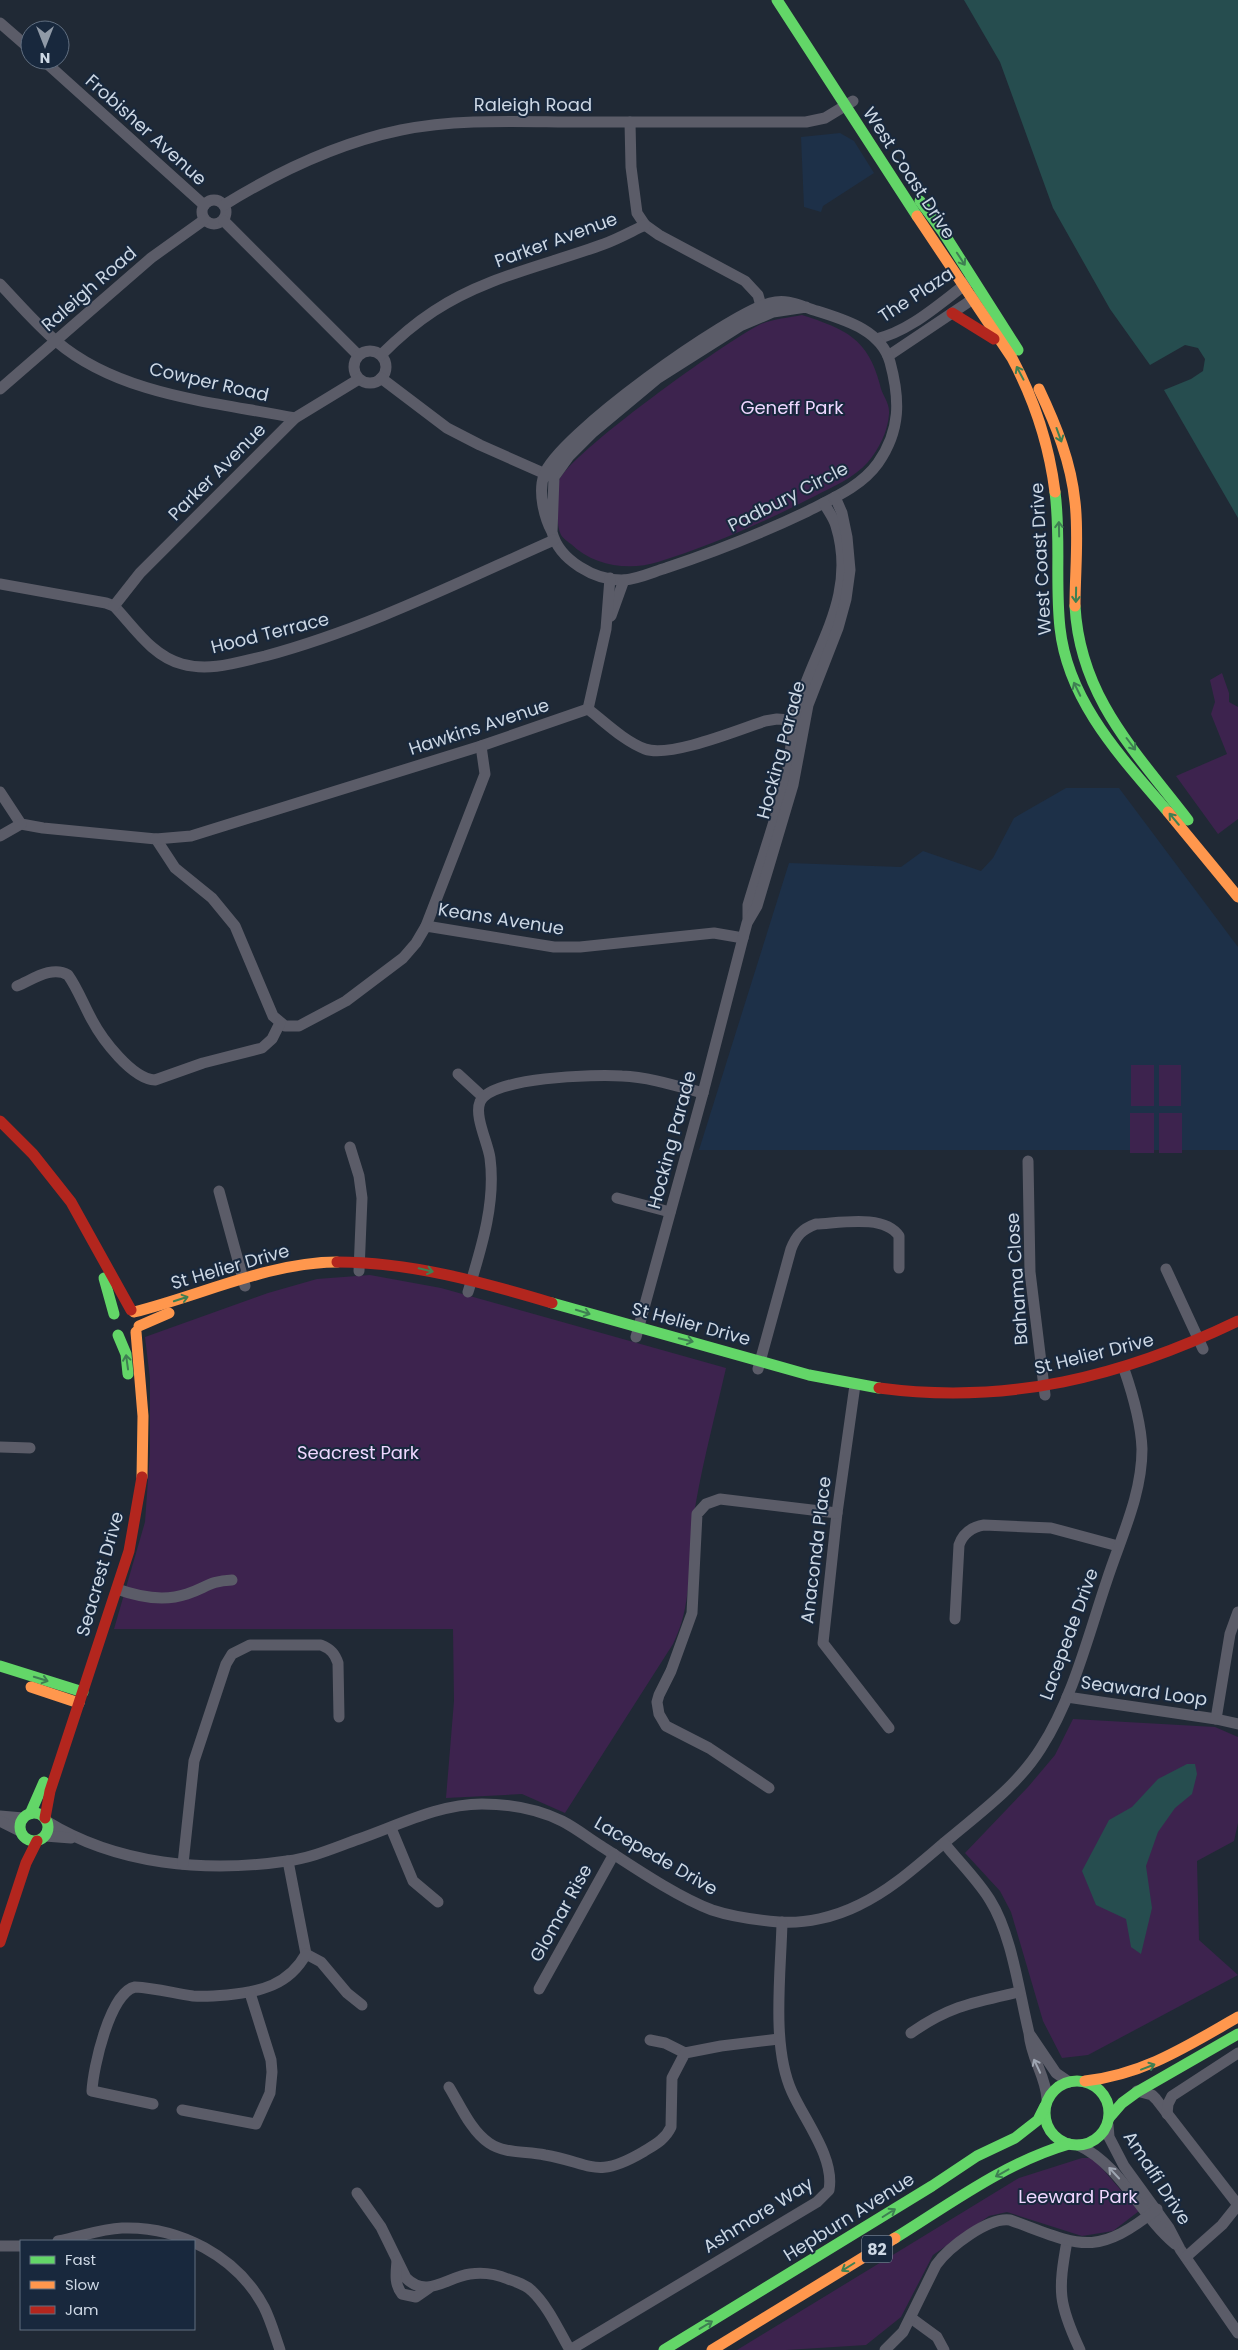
<svg xmlns="http://www.w3.org/2000/svg" width="1238" height="2350" viewBox="0 0 1238 2350" font-family="Poppins,sans-serif">
  <style>
    .built { fill: #1d3048 }
    .green { fill: #3d234e }
    .water { fill: #264d4f }
    .lines { fill: none; stroke-linecap: round; stroke-linejoin: round }
    .street { stroke: #5b5c68; stroke-width: 11 }
    .fast { stroke: #63d668; stroke-width: 11 }
    .slow { stroke: #ff974d; stroke-width: 11 }
    .jam { stroke: #b3261e; stroke-width: 11 }
    .oneway { stroke: #3e7f52 }
    .oneway2 { stroke: #9fa6b2 }
    .labels { text-anchor: middle; stroke-width: 4; stroke-linejoin: round; paint-order: stroke }
    .shield { fill: #18283d; stroke: #96a2b2; stroke-width: 1 }
    .shield-label { font-size: 16px; font-weight: bold; fill: #ccd7e4 }
    .street-label { font-size: 18px; fill: #ccd7e4; stroke: #18283d }
    .park-label { font-size: 18px; fill: #efd7ff; stroke: #18283d }
  </style>
  <rect width="100%" height="100%" fill="#202935"/>
  <g class="built">
    <path d="M840,133L854,141L874,173L823,206L821,212L804,207L801,137Z"/>
    <path d="M1066,788H1119L1238,947V1150H699L789,863L901,867L923,851L981,871L993,858L1014,818Z"/>
  </g>
  <g class="green">
    <path d="M802,315C845,329 868,338 880,385C882,396 890,402 889,414C888,431 879,449 868,462C854,478 832,487 815,496C764,522 713,545 658,562C629,571 593,566 571,544C568,542 563,538 561,535C556,525 558,510 558,499C558,494 557,487 559,481C567,455 728,340 759,325C771,319 788,318 802,315Z"/>
    <path d="M1222,673L1229,693V702L1238,707V819L1218,834L1176,776L1227,754L1211,714L1215,702L1210,680Z"/>
    <rect x="1131" y="1065" width="23" height="41"/>
    <rect x="1159" y="1065" width="22" height="41"/>
    <rect x="1130" y="1113" width="24" height="40"/>
    <rect x="1159" y="1113" width="23" height="40"/>
    <path d="M370,1275L441,1288L726,1368C716,1412 704,1457 696,1502C687,1549 695,1601 673,1644L565,1813L522,1794L446,1798L454,1701L453,1629H114L145,1522L150,1452V1379L145,1337L268,1293L317,1279Z"/>
    <path d="M1073,1719L1215,1727L1238,1737V1823L1234,1841L1197,1861L1199,1940L1238,1975L1088,2055L1062,2058L1043,2021L1011,1912L1000,1891L965,1853L1028,1787L1055,1755Z"/>
    <path d="M1082,2158H1093L1139,2211L1113,2231L1082,2236L1007,2212L989,2216L933,2255L901,2317L866,2345L786,2350H737L1019,2178Z"/>
  </g>
  <g class="water">
    <path d="M964,0H1238V518L1164,390L1191,379L1203,371L1205,359L1198,348L1185,345L1150,365L1110,309L1053,208L1000,62Z"/>
    <path d="M1187,1764H1195L1197,1774L1192,1794L1175,1808L1158,1832L1146,1866L1152,1908L1141,1954L1131,1947L1126,1919L1096,1905L1082,1871L1109,1820L1132,1807L1158,1779Z"/>
  </g>
  <g class="lines">
    <g class="street">
      <path d="M0,23L30,49"/>
      <path d="M43,60L204,205"/>
      <path d="M630,122L631,167L637,213L645,225L659,235L745,281L758,295L763,313"/>
      <circle cx="214" cy="212" r="12"/>
      <path d="M224,205C279,171 338,143 401,130C461,118 522,122 583,122C657,122 732,122 806,122L825,118L853,101"/>
      <path d="M224,221L358,355"/>
      <path d="M0,284C18,303 36,324 56,341C120,396 216,402 295,418"/>
      <path d="M876,339C911,331 941,302 970,281"/>
      <circle cx="370" cy="367" r="16"/>
      <path d="M381,355C397,339 414,324 434,311C485,277 547,265 604,244C618,239 632,231 645,225"/>
      <path d="M888,356L979,295"/>
      <path d="M381,378L447,428L480,445L550,476"/>
      <path d="M0,389L151,258L204,220"/>
      <path d="M552,532C544,517 538,492 544,475C557,436 728,314 770,303C788,298 800,306 817,311C845,320 881,330 890,362C900,399 901,430 878,463C861,487 831,499 806,512C760,534 714,552 666,568C653,572 638,579 624,580C595,581 559,560 552,532L554,477L569,456L592,433L658,378L740,326L773,312L806,307"/>
      <path d="M0,584L106,603L114,606C134,627 152,656 182,664C210,672 238,662 265,656C366,629 459,582 554,540"/>
      <path d="M114,606L140,573L295,418L359,379"/>
      <path d="M611,616L624,580"/>
      <path d="M588,709L606,629L610,578"/>
      <path d="M0,792L21,824L43,828L156,839L175,868L212,898L235,926L273,1016L285,1026H299L346,1001L403,958L416,943L426,926L554,947H580L714,933L743,938"/>
      <path d="M0,836L21,824"/>
      <path d="M156,839L191,836L481,746L588,709C606,723 624,741 645,749C670,758 738,730 765,721L777,719L804,721"/>
      <path d="M748,920V905C760,864 774,825 785,784C792,757 790,728 799,702C818,642 857,594 836,526C834,518 828,511 824,503"/>
      <path d="M426,926L485,774L481,746"/>
      <path d="M17,986C32,980 52,965 68,975C78,989 84,1006 92,1020C102,1039 132,1079 155,1080L203,1063L262,1048L272,1039L280,1023"/>
      <path d="M458,1074L483,1097"/>
      <path d="M350,1147L359,1176L362,1198L359,1271"/>
      <path d="M1028,1161L1030,1272L1045,1395"/>
      <path d="M219,1191L245,1286"/>
      <path d="M617,1198L670,1212"/>
      <path d="M1166,1269L1203,1349"/>
      <path d="M468,1292C481,1249 496,1203 490,1158C488,1143 474,1116 480,1102C490,1077 596,1074 622,1076C649,1077 677,1086 703,1093"/>
      <path d="M636,1337L703,1093L743,938L747,923L757,906L793,785L808,705L838,628L846,599L850,570L847,537L842,513L835,497"/>
      <path d="M758,1369L791,1249C796,1236 802,1229 816,1224C840,1223 884,1214 899,1236V1268"/>
      <path d="M855,1385L837,1513L823,1643L889,1728"/>
      <path d="M0,1447L30,1448"/>
      <path d="M117,1589C139,1597 163,1602 187,1594C206,1588 209,1581 232,1580"/>
      <path d="M955,1619L959,1545C963,1533 972,1527 984,1525L1051,1528L1118,1546"/>
      <path d="M1067,1697L1216,1719L1238,1724"/>
      <path d="M1216,1719L1230,1634L1238,1612"/>
      <path d="M769,1788L709,1748L666,1726L659,1714L657,1702L659,1695L671,1671L692,1613L697,1514L706,1504L720,1499L837,1513"/>
      <path d="M0,1816L23,1818"/>
      <path d="M0,1821L20,1831"/>
      <path d="M46,1821C117,1865 206,1873 287,1861C312,1858 336,1847 359,1839C399,1825 439,1804 482,1804C509,1804 538,1809 562,1821C576,1828 588,1838 601,1846C632,1866 677,1897 712,1910C733,1917 756,1920 779,1922C805,1924 835,1917 859,1905C893,1889 921,1862 950,1838C982,1811 1018,1785 1041,1748C1073,1698 1088,1636 1107,1580C1121,1537 1142,1495 1142,1449C1141,1422 1133,1395 1124,1369"/>
      <path d="M391,1828L413,1881L438,1902"/>
      <path d="M45,1836L71,1838"/>
      <path d="M944,1843C959,1862 977,1879 990,1900C1012,1935 1019,1992 1029,2033C1031,2059 1046,2076 1047,2099"/>
      <path d="M288,1861L306,1954L321,1962L347,1993L362,2005"/>
      <path d="M183,1864L194,1761L226,1664L232,1654L250,1645H321C331,1649 335,1654 338,1663L339,1717"/>
      <path d="M539,1989L614,1854"/>
      <path d="M911,2033C949,2006 975,2002 1019,1992"/>
      <path d="M1031,2036L1056,2073L1069,2082"/>
      <path d="M650,2040L665,2043L685,2053"/>
      <path d="M449,2087C460,2105 471,2131 489,2143C505,2154 526,2151 545,2155C592,2163 595,2180 643,2152C654,2145 665,2140 671,2127L672,2078L685,2053L721,2046L779,2039"/>
      <path d="M1137,2091L1152,2095L1156,2099L1238,2205"/>
      <path d="M153,2104L92,2091C93,2068 110,1992 135,1987C155,1988 173,1993 193,1996C204,1997 216,1996 227,1995C260,1992 289,1985 306,1954"/>
      <path d="M182,2110L256,2124L270,2093L272,2072L271,2060L250,1993"/>
      <path d="M1167,2114L1168,2104L1172,2096L1238,2053"/>
      <path d="M1108,2125L1109,2137L1124,2166L1169,2228L1180,2249L1238,2333"/>
      <path d="M1078,2145C1121,2165 1140,2215 1175,2244"/>
      <path d="M357,2193L381,2227L406,2278C427,2299 447,2277 470,2274C484,2272 496,2274 508,2279C517,2282 526,2285 532,2291C548,2306 559,2331 570,2350"/>
      <path d="M58,2241C80,2237 100,2229 122,2228C179,2226 237,2256 264,2307C271,2321 275,2336 280,2350"/>
      <path d="M1067,2241C1058,2291 1058,2303 1080,2350"/>
      <path d="M0,2246H21"/>
      <path d="M1186,2257L1222,2225L1238,2205"/>
      <path d="M397,2261C396,2273 394,2284 402,2294L416,2297L429,2288"/>
      <path d="M911,2318L937,2337L944,2350"/>
      <path d="M570,2350L817,2202L829,2190C835,2158 805,2121 792,2092C771,2046 781,1973 782,1922"/>
      <path d="M885,2350L903,2332L936,2265C949,2247 988,2217 1010,2220C1079,2245 1094,2259 1157,2209"/>
    </g>
    <g class="fast">
      <path d="M777,0L917,216"/>
      <path d="M920,201L943,232L1018,350"/>
      <path d="M1055,492C1061,537 1055,583 1060,628C1068,702 1122,758 1168,812"/>
      <path d="M1075,606C1080,697 1135,751 1188,820"/>
      <path d="M104,1278L114,1314"/>
      <path d="M552,1303L809,1375L879,1388"/>
      <path d="M118,1335L126,1354L128,1374"/>
      <path d="M0,1666L83,1692"/>
      <circle cx="34" cy="1827" r="14"/>
      <path d="M30,1814L44,1782"/>
      <circle cx="1077" cy="2113" r="32"/>
      <path d="M1109,2118L1122,2103L1137,2092L1238,2034"/>
      <path d="M895,2238C950,2204 1006,2162 1069,2144"/>
      <path d="M664,2350L932,2186L977,2156L1015,2138L1038,2120L1045,2106"/>
    </g>
    <g class="slow">
      <path d="M917,216L1012,358C1035,401 1049,444 1055,492"/>
      <path d="M1039,389C1056,425 1071,462 1075,502C1079,536 1075,571 1075,606"/>
      <path d="M1168,812L1238,897"/>
      <path d="M134,1312C199,1296 270,1262 337,1262"/>
      <path d="M139,1326L169,1313"/>
      <path d="M136,1332L143,1416L142,1477"/>
      <path d="M31,1687L79,1703"/>
      <path d="M1085,2081C1145,2074 1187,2046 1238,2017"/>
      <path d="M712,2350L895,2238"/>
    </g>
    <g class="jam">
      <path d="M952,313L994,339"/>
      <path d="M0,1121L33,1154L71,1202L131,1310"/>
      <path d="M337,1262C410,1262 482,1282 552,1303"/>
      <path d="M879,1388C1008,1405 1122,1377 1238,1321"/>
      <path d="M45,1818L50,1791L129,1551L142,1477"/>
      <path d="M0,1942L26,1863L37,1841"/>
    </g>
  </g>
  <defs><path id="oneway-shaft" d="M-6 0H5M1.5-3L5.5 0L1.5 3" fill="none" stroke-width="1.6" stroke-linecap="round" stroke-linejoin="round" transform="scale(1.25)"/></defs>
  <g class="oneway">
    <use href="#oneway-shaft" transform="translate(961 259) rotate(57)"/>
    <use href="#oneway-shaft" transform="translate(1020 373) rotate(-118)"/>
    <use href="#oneway-shaft" transform="translate(1059 435) rotate(70)"/>
    <use href="#oneway-shaft" transform="translate(1059 529) rotate(-91)"/>
    <use href="#oneway-shaft" transform="translate(1076 595) rotate(91)"/>
    <use href="#oneway-shaft" transform="translate(1077 689) rotate(-116)"/>
    <use href="#oneway-shaft" transform="translate(1131 744) rotate(53)"/>
    <use href="#oneway-shaft" transform="translate(1174 819) rotate(-130)"/>
    <use href="#oneway-shaft" transform="translate(426 1270) rotate(13)"/>
    <use href="#oneway-shaft" transform="translate(181 1299) rotate(-18)"/>
    <use href="#oneway-shaft" transform="translate(583 1312) rotate(17)"/>
    <use href="#oneway-shaft" transform="translate(686 1340) rotate(14)"/>
    <use href="#oneway-shaft" transform="translate(127 1362) rotate(-98)"/>
    <use href="#oneway-shaft" transform="translate(41 1679) rotate(17)"/>
    <use href="#oneway-shaft" transform="translate(1148 2067) rotate(-21)"/>
    <use href="#oneway-shaft" transform="translate(1002 2173) rotate(151)"/>
    <use href="#oneway-shaft" transform="translate(889 2213) rotate(-32)"/>
    <use href="#oneway-shaft" transform="translate(848 2267) rotate(148)"/>
    <use href="#oneway-shaft" transform="translate(706 2325) rotate(-31)"/>
  </g>
  <g class="oneway2">
    <use href="#oneway-shaft" transform="translate(1037 2066) rotate(-115)"/>
    <use href="#oneway-shaft" transform="translate(1114 2173) rotate(-133)"/>
  </g>
  <g class="labels">
    <rect class="shield" x="862" y="2235.5" width="30" height="27" rx="4"/>
    <g class="shield-label">
      <text x="877" y="2255">82</text>
    </g>
    <g class="street-label">
      <text x="533" y="111">Raleigh Road</text>
      <text transform="translate(146 130) rotate(42)" y="6">Frobisher Avenue</text>
      <text transform="translate(909 173) rotate(57)" y="6">West Coast Drive</text>
      <text transform="translate(556 240) rotate(-20)" y="6">Parker Avenue</text>
      <text transform="translate(89 289) rotate(-41)" y="6">Raleigh Road</text>
      <text transform="translate(916 295) rotate(-33)" y="6">The Plaza</text>
      <text transform="translate(209 382) rotate(13)" y="6">Cowper Road</text>
      <text transform="translate(217 472) rotate(-45)" y="6">Parker Avenue</text>
      <text transform="translate(788 497) rotate(-27)" y="6">Padbury Circle</text>
      <text transform="translate(1041 559) rotate(-93)" y="6">West Coast Drive</text>
      <text transform="translate(270 633) rotate(-14)" y="6">Hood Terrace</text>
      <text transform="translate(479 727) rotate(-18)" y="6">Hawkins Avenue</text>
      <text transform="translate(781 750) rotate(-75)" y="6">Hocking Parade</text>
      <text transform="translate(501 919) rotate(9)" y="6">Keans Avenue</text>
      <text transform="translate(672 1140) rotate(-75)" y="6">Hocking Parade</text>
      <text transform="translate(230 1267) rotate(-16)" y="6">St Helier Drive</text>
      <text transform="translate(1017 1279) rotate(-94)" y="6">Bahama Close</text>
      <text transform="translate(691 1324) rotate(15)" y="6">St Helier Drive</text>
      <text transform="translate(1094 1354) rotate(-14)" y="6">St Helier Drive</text>
      <text transform="translate(816 1550) rotate(-83)" y="6">Anaconda Place</text>
      <text transform="translate(100 1574) rotate(-74)" y="6">Seacrest Drive</text>
      <text transform="translate(1069 1634) rotate(-70)" y="6">Lacepede Drive</text>
      <text transform="translate(1144 1691) rotate(8)" y="6">Seaward Loop</text>
      <text transform="translate(656 1856) rotate(30)" y="6">Lacepede Drive</text>
      <text transform="translate(561 1913) rotate(-61)" y="6">Glomar Rise</text>
      <text transform="translate(1157 2178) rotate(57)" y="6">Amalfi Drive</text>
      <text transform="translate(758 2215) rotate(-32)" y="6">Ashmore Way</text>
      <text transform="translate(849 2217) rotate(-32)" y="6">Hepburn Avenue</text>
    </g>
    <g class="park-label">
      <text x="792" y="414">Geneff Park</text>
      <text x="358" y="1459">Seacrest Park</text>
      <text x="1078" y="2203">Leeward Park</text>
    </g>
  </g>
  <rect x="20" y="2240" width="175" height="90" fill="#18283d" stroke="#606e80"/>
  <rect x="30" y="2256" width="25" height="8" fill="#63d668" stroke="#606e80"/>
  <text x="65" y="2265" font-size="15" fill="#ccd7e4">Fast</text>
  <rect x="30" y="2281" width="25" height="8" fill="#ff974d" stroke="#606e80"/>
  <text x="65" y="2290" font-size="15" fill="#ccd7e4">Slow</text>
  <rect x="30" y="2306" width="25" height="8" fill="#b3261e" stroke="#606e80"/>
  <text x="65" y="2315" font-size="15" fill="#ccd7e4">Jam</text>
  <g transform="translate(45 45) rotate(180)"><circle r="24" fill="#18283d" stroke="#606e80"/>
  <path d="M0-4L9 19L0 12L-9 19Z" fill="#909aa7"/>
  <text y="-8" font-size="14" font-weight="bold" text-anchor="middle" fill="#ccd7e4">N</text>
  </g>
</svg>
